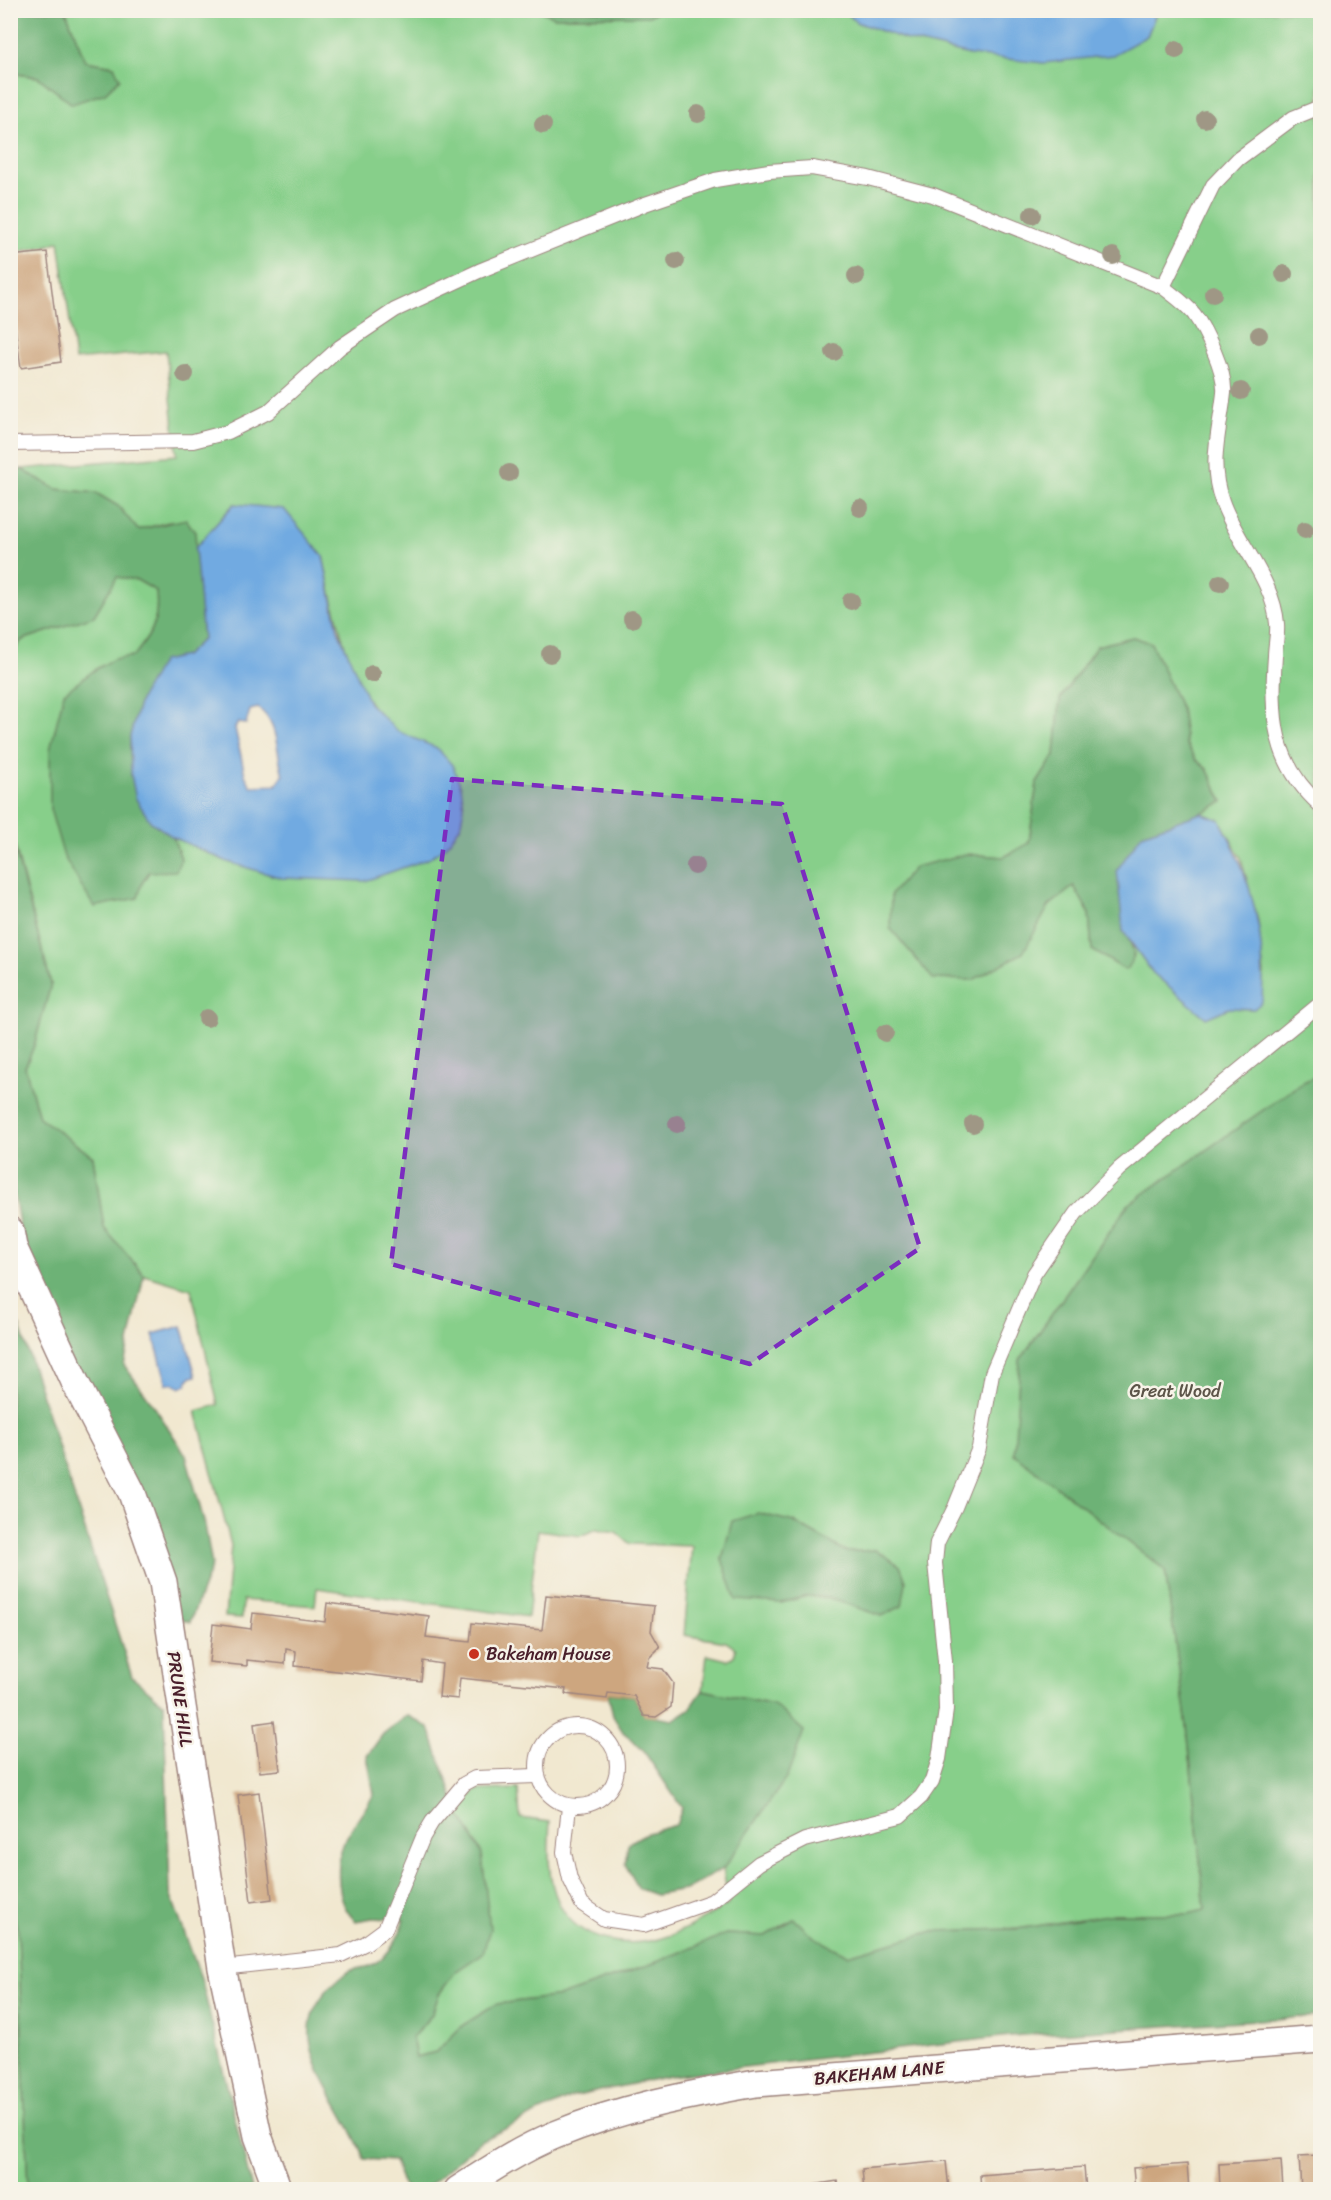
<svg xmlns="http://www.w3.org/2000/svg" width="1331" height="2200" viewBox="0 0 1331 2200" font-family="Sriracha,sans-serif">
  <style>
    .green { fill: #87cf8a; stroke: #68775a; stroke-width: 1.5; fill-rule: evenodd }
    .forest { fill: #6db276; stroke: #5c6850; stroke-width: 1.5 }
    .water { fill: #71aae1; stroke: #5e6486; stroke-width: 1.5; fill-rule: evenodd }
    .building { fill: #cda67f }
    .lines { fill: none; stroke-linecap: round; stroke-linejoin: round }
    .service-casing { stroke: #9e847e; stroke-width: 16 }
    .minor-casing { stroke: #9e847e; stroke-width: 30 }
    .service { stroke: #fff; stroke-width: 14 }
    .minor { stroke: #fff; stroke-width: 27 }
    .tree { fill: #9f9785 }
    .marked { fill: #7b2cbf; fill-opacity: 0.2; stroke: #7b2cbf; stroke-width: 4.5; stroke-dasharray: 12 8; stroke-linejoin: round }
    .poi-dot { fill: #c8321e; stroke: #f7f3e8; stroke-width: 2 }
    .labels { text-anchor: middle; stroke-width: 5; stroke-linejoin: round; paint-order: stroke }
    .park-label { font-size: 18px; fill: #5c5448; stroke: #f7f3e8 }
    .poi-label { font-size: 18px; fill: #4a1f2b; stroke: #f7f3e8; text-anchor: start }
    .street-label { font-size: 18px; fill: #4a1f2b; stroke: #f7f3e8 }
  </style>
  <rect width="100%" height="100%" fill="#f7f3e8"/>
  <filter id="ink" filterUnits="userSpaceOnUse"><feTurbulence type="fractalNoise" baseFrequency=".0167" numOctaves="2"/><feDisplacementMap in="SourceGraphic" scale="12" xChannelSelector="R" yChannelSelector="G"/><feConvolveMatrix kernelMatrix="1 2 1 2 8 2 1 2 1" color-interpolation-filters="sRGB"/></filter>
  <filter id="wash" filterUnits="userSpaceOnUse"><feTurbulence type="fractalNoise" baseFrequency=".008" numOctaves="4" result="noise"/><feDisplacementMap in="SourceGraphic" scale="24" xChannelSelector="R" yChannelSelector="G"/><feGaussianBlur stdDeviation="1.35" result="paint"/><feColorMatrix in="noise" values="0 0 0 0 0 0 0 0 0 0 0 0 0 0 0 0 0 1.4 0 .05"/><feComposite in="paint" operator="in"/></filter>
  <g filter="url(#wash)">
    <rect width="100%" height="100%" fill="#f1e8d0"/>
    <g class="green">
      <path d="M540,10L555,17L649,16L659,10L845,11L856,22L907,40L970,55L1147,36L1157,11H1320V1075L1303,1082L1128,1205L1020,1360L1015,1454L1165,1570L1187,1726L1205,1910L1188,1914H1114L1017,1929L934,1931L847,1955L814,1937L794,1919L765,1936L726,1934L657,1962L561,1996L497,2004L463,2025L436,2052L416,2057L412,2038L432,2014L439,1994L455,1972L483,1953L482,1854L457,1809L476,1790L518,1789L520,1818L550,1822C548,1848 547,1879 559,1903C578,1943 629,1950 668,1936C689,1929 709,1915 729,1904L723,1869L743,1839L774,1705L703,1690L707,1655L727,1660L734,1656L736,1649L726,1642L684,1635L692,1546L630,1544L616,1532L596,1529L581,1536L538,1530L528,1617L317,1588L315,1606L243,1600L242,1618L225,1617L231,1545L196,1411L218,1405L191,1289L144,1275L104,1228L93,1157L39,1117L25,1067L34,1046L51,984L11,831V654L22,640L94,616L117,577L137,580L156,591C159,622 153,632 134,656L114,659L142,883L149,872L181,859L173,837L228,862L282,878L428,859L446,845L460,826L437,748C417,741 396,734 381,717C348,682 333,603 323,556L234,504L195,548V532L172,521L138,530L118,506L96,493L56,489L21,469L177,455L166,351L75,360L59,241L47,246L11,253V73L38,77L72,104L114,66L85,61L66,11ZM1133,637L1151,643L1181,709L1186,744L1196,760L1207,769L1223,801L1201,813L1220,820L1241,858L1258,921L1264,974L1254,1009L1229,1008L1206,1018L1153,973L1133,945L1134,957L1092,950L1089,913L1074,886L1049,906L1022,953L966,854L1004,857L1029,843L1037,783L1055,755L1060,699L1097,646ZM794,1522L847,1552L875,1550L900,1566L906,1582L882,1616L829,1598L807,1596L781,1603L722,1559L728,1542Z"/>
      <path d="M10,1907L18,1930L28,2189H11Z"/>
    </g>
    <g class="forest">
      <path d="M11,10L66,11L85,61L114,66L120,79L105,93L72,104L38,77L11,73Z"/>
      <path d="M540,11H659L649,16L555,17Z"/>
      <path d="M21,469L56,489L96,493L118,506L138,530L186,519L195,532L203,639L140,700L130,737L131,775L150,821L173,837L181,859L176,871L149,872L142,883L138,898L94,907L64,857L50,809V750L64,693L96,669L114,659L134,656C153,632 159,622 156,591L137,580L117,577L94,616L22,640L11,654V475Z"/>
      <path d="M1133,637L1151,643L1181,709L1186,744L1196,760L1207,769L1223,802L1201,813L1142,834L1123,931C1132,943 1140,959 1125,970L1092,950L1089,913L1074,886L1049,906L1023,953L973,980L933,979L890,928L891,894L915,867L966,854L1004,857L1029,843L1037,783L1055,755L1060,699L1097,646Z"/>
      <path d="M10,831L51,984L34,1046L25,1067L39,1117L93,1157L104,1228L144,1275L124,1365L152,1403L186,1455L205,1525L212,1565L190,1622L175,1617L22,1241L10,1171Z"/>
      <path d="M1320,1075V2016L1010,2036L669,2076L572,2097L480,2141L424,2190L407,2189L402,2183L394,2161L364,2159C341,2094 264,2030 348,1972C355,1967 363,1969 370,1966C390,1956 397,1940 405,1920L373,1918L356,1921C336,1905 335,1865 344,1842C350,1830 366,1808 374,1794L367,1756L383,1734L407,1715L429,1728L457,1809L482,1854L490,1929L483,1953L455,1972L439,1994L432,2014L412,2038L416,2057L436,2052L463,2025L497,2004L561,1996L657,1962L726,1934L765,1936L794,1919L814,1937L847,1955L934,1931L1017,1929L1114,1914H1188L1205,1910L1187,1726L1165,1570L1014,1454L1020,1360L1128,1205L1303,1082Z"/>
      <path d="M10,1311L20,1327L132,1677L164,1704L170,1893L201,1978L252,2189H28L18,1930L10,1907Z"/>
      <path d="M758,1513L794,1522L847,1552L876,1550L881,1553L900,1566L906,1582L902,1606L882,1616L829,1598L807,1596L781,1603L736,1600L722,1559L732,1521Z"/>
      <path d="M703,1690L774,1705L804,1731L787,1777L723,1869L685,1890L656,1895L639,1889L625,1864L628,1844L644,1834L676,1825L682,1808L643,1750L623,1732L613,1716L608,1693L634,1696L644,1715L673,1720L690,1709Z"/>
    </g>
    <g class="water">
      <path d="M845,11H1157L1147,36L1113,55L1044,63L970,55L907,40L856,22Z"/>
      <path d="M234,504L284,509L323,556L338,630L369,703L397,731L437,748L453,766L461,787L464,807L460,827L446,846L428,859L365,881L282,878L228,862L173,837L150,821L136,799L131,775L130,736L140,700L162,661L185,656L203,639L195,548ZM258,708C279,723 276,752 283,775L276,785L251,786L245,775L235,728L238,723L246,724L250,710Z"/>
      <path d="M1201,813L1220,820C1251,876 1267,937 1262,1002L1254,1009L1229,1008L1206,1018L1153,973L1123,931L1117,870L1142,834Z"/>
      <path d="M182,1326L196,1376L189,1378L186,1385L180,1388L173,1383L167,1384L153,1334Z"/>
    </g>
    <g id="blocks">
      <g class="building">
        <path d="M47,252L61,362L21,368L10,293V256Z"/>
        <path d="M546,1595L654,1606L651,1631L660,1647L649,1658L647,1667L663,1669L673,1683L671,1707L656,1717L644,1716L634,1696L608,1693L607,1699L565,1694L566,1689L460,1678L458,1699L439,1697L442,1664L423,1661L421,1681L295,1666L296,1651L286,1649L285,1664L247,1660V1666L209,1662L213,1624L251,1629L253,1613L325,1622L327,1603L429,1616L426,1637L470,1642L472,1623L542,1630Z"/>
        <path d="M274,1721L280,1770L260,1772L254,1724Z"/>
        <path d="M259,1792L272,1899L251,1902L238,1795Z"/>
        <path d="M1320,2155V2190H1301L1299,2156Z"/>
        <path d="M1281,2160L1283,2189L1220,2190L1219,2164Z"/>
        <path d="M946,2161L949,2190H864L862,2169Z"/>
        <path d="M1187,2164L1189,2190H1135L1133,2168Z"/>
        <path d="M1084,2167L1086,2190H981L980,2175Z"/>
        <path d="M837,2181L839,2190H794V2188Z"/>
      </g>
    </g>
  </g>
  <g filter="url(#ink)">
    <use href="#blocks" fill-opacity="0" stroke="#9e847e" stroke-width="1.5"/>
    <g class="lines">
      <defs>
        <g id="service">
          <path d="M1163,287L1213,185L1238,159L1293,118L1320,107"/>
          <path d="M10,444L193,441L228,432L268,412L340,347L395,310L479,271L645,204L715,180L769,171L812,168L868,178L933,195L1163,287C1173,295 1186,304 1194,314C1206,331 1226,372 1224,393C1220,431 1208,463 1222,501C1236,542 1274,580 1277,624C1278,634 1275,646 1275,656C1271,715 1272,762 1320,805"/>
          <circle cx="577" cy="1766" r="40"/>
          <path d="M569,1807L564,1852L570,1879L582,1904L604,1919L644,1925L712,1901L759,1863L805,1840L900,1816L921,1797L932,1781L939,1759L946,1710L945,1661L935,1563L937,1543L955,1507L979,1448L992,1373L1034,1274L1076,1213L1119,1169L1320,1004"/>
          <path d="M222,1968L341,1955L366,1943L385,1929L423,1837L432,1822L464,1784L475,1778L536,1776"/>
        </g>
        <g id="minor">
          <path d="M10,1231L13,1247L76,1384L132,1493L163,1582L222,1968L258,2136L278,2190"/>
          <path d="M458,2190C489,2170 521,2149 555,2135C620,2108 687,2095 756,2083L1320,2039"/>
        </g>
      </defs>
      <use href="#service" class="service-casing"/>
      <use href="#minor" class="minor-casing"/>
      <use href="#service" class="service"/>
      <use href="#minor" class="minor"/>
    </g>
    <g class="tree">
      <circle cx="1176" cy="50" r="9"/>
      <circle cx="698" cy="114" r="9"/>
      <circle cx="1205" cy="119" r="9"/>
      <circle cx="543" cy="125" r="9"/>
      <circle cx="1032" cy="215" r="9"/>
      <circle cx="1113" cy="256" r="9"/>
      <circle cx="676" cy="261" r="9"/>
      <circle cx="1284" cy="274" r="9"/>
      <circle cx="856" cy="276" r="9"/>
      <circle cx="1213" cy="294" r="9"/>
      <circle cx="1259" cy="335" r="9"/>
      <circle cx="834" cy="352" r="9"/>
      <circle cx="185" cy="374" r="9"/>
      <circle cx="1241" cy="391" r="9"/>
      <circle cx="509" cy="473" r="9"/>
      <circle cx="860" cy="508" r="9"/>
      <circle cx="1305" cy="530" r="9"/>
      <circle cx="1220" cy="583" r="9"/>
      <circle cx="851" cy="601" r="9"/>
      <circle cx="632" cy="619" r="9"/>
      <circle cx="550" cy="654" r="9"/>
      <circle cx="372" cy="674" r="9"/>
      <circle cx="695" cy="866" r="9"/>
      <circle cx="207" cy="1018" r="9"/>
      <circle cx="885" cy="1033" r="9"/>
      <circle cx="677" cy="1124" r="9"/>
      <circle cx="973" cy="1124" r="9"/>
    </g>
  </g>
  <path class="marked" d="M452,779L782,804L920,1248L750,1364L391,1264Z"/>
  <circle class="poi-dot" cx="474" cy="1654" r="6"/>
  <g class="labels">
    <g class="park-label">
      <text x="1175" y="1397">Great Wood</text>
    </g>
    <g class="poi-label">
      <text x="486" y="1660">Bakeham House</text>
    </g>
    <g class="street-label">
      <text transform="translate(180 1699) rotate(82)" y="6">PRUNE HILL</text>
      <text transform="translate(879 2073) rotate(-5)" y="6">BAKEHAM LANE</text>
    </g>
  </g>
  <rect width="1331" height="2200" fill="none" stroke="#f7f3e8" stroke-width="36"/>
</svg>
